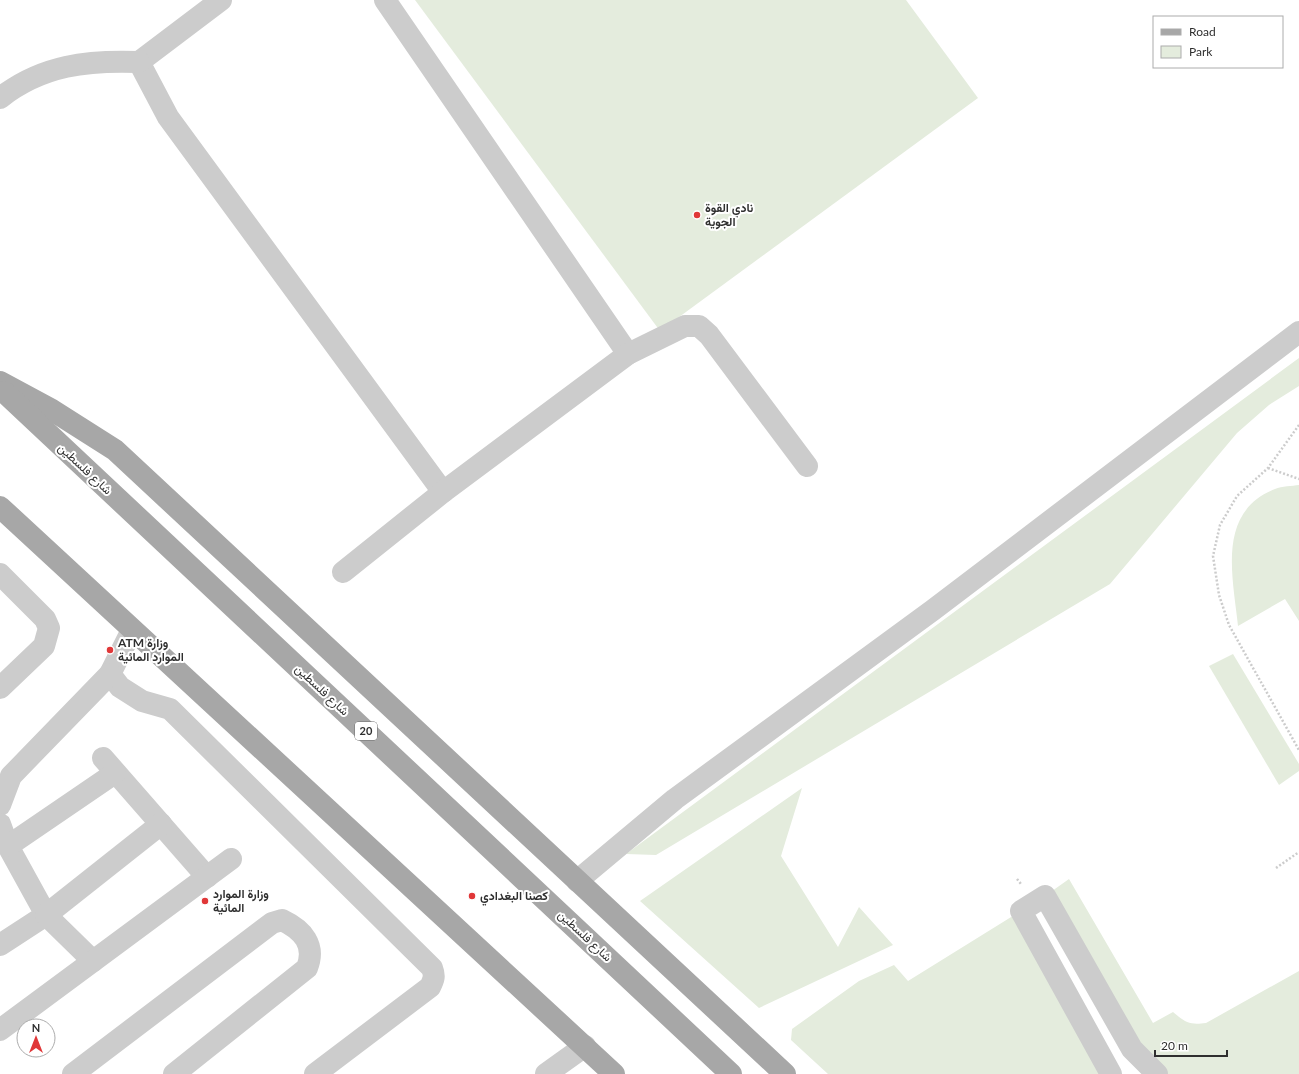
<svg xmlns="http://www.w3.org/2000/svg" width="1299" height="1074" viewBox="0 0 1299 1074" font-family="Lato,Vazirmatn,sans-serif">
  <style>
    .green { fill: #e4ecdd }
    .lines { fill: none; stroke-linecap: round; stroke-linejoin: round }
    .path { stroke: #ccc; stroke-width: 2.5; stroke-dasharray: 2 2; stroke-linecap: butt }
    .minor { stroke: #ccc; stroke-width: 22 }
    .major { stroke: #a7a7a7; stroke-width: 22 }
    .poi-dot { fill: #e03738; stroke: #fff; stroke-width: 1.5 }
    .labels { text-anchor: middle; stroke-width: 4; stroke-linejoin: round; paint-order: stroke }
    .shield { fill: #fff; stroke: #6d6d6d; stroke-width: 1 }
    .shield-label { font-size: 11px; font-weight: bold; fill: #2f2f2f }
    .poi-label { font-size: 12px; font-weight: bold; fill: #2f2f2f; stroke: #fff; text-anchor: start }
    .street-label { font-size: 12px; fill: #2f2f2f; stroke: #fff }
  </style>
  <rect width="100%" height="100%" fill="#fff"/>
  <g class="green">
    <path d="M415,0H906L978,98L660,331Z"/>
    <path d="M1299,358V386L1269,405L1237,433L1110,584L656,855L626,854Z"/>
    <path d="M1299,485V621L1285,599L1238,626C1233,577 1216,512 1275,489C1282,486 1292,486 1299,485Z"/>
    <path d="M1233,654L1299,764V771L1279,785L1209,666Z"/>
    <path d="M802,788L781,856L838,947L859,907L893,945L759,1008L640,901Z"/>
    <path d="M1069,879L1153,1023L1173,1012C1186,1023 1190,1025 1206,1023L1299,971V1074H1157L1045,896Z"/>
    <path d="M1021,911L1111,1074H828L791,1040L792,1029L859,981L894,965L908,981Z"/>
  </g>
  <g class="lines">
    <g class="path">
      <path d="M1299,425L1268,468L1237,496L1220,525L1213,556L1219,595L1229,625L1299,750"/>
      <path d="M1268,468L1299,479"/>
      <path d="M1276,868L1299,852"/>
      <path d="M1017,879L1021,884"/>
    </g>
    <g class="minor">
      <path d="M221,0L139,62L168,117L443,492"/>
      <path d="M385,0L628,354"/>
      <path d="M0,98C42,65 88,60 139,62"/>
      <path d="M343,572L443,492L628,354L685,326H699L709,335L807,466"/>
      <path d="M0,574L45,619L49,628L44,646L0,688"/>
      <path d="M132,630L110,674L120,687L142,701L170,709L432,968C435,976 434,979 430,987L315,1074"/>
      <path d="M103,758L207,877"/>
      <path d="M0,805L11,776L110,674"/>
      <path d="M0,824L8,846L46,915L0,945"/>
      <path d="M8,846L115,773"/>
      <path d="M577,881L675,799L933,610L1299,332"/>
      <path d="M93,961L46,915L161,824"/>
      <path d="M0,1030L231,859"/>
      <path d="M73,1074L272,923L282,920C303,930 316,945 307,968L174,1074"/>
      <path d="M546,1074L585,1046"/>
      <path d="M1111,1074L1021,911L1045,896L1132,1049L1157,1074"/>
    </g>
    <g class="major">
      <path d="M0,382L52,410L115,450L785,1074"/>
      <path d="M4,392L731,1074"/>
      <path d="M0,507L614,1074"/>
    </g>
  </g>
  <g class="poi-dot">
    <circle cx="697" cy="215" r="4"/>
    <circle cx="110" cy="650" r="4"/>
    <circle cx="472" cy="896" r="4"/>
    <circle cx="205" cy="901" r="4"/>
  </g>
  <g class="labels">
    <rect class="shield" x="355" y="722" width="22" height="18" rx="3"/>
    <g class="shield-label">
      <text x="366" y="735">20</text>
    </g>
    <g class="poi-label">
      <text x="705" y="212">نادي القوة<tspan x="705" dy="14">الجوية</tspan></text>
      <text x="118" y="647">ATM وزارة<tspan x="118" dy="14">الموارد المائية</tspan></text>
      <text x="213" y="898">وزارة الموارد<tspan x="213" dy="14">المائية</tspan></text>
      <text x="480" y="900">كصنا البغدادي</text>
    </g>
    <g class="street-label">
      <text transform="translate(85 469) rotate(43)" y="4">شارع فلسطين</text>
      <text transform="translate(322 690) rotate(43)" y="4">شارع فلسطين</text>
      <text transform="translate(585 936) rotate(43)" y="4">شارع فلسطين</text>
    </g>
  </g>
  <rect x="1153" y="16" width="130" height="52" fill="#ffffff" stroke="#acacac"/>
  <rect x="1161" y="29" width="20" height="6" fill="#a7a7a7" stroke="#acacac"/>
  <text x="1189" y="36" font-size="12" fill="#2f2f2f">Road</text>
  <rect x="1161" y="46" width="20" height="12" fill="#e4ecdd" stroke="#acacac"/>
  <text x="1189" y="56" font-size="12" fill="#2f2f2f">Park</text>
  <g transform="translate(36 1038)"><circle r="19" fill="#ffffff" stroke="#acacac"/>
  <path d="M0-3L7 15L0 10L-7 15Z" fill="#e03738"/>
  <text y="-6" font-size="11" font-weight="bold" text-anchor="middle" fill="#2f2f2f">N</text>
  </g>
  <path d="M1155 1050v6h72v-6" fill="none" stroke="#2f2f2f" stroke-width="2"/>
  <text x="1161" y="1050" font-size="12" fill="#2f2f2f" stroke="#ffffff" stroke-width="3" paint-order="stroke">20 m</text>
</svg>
